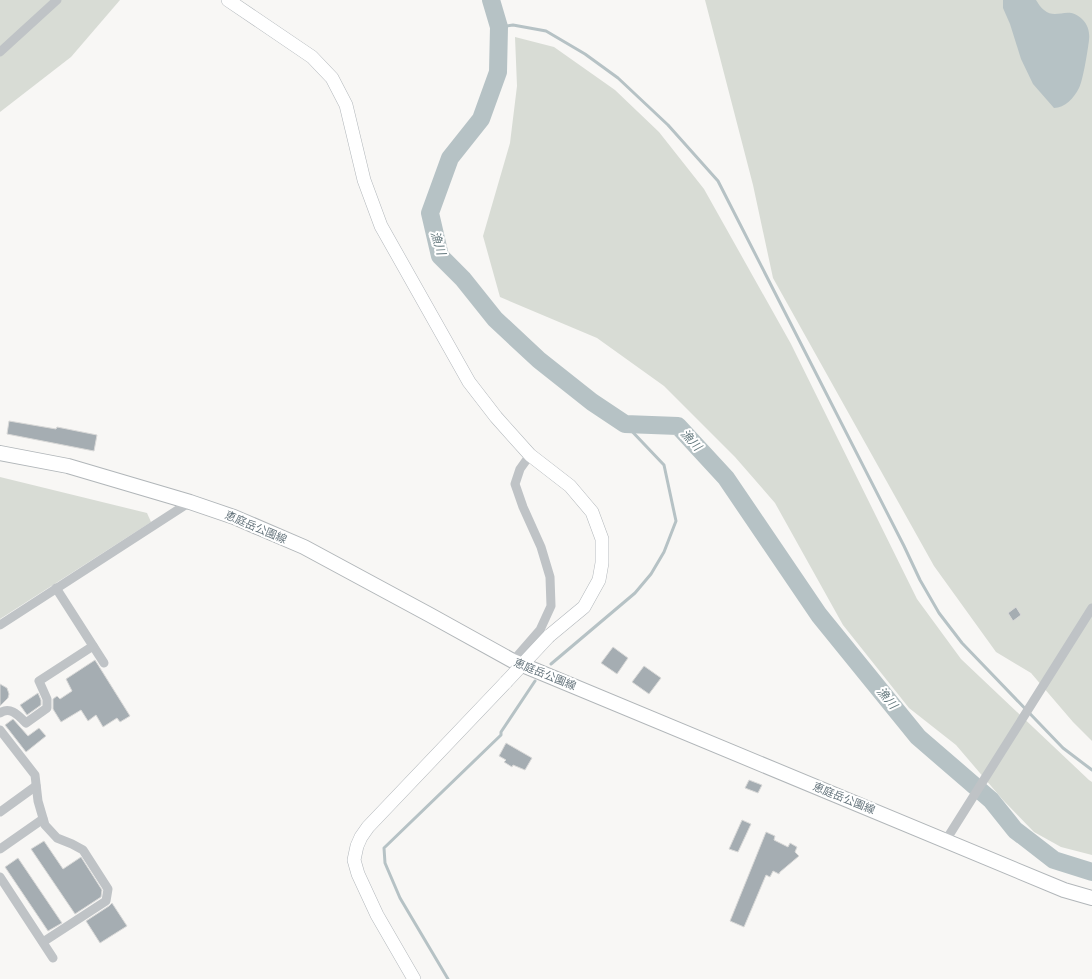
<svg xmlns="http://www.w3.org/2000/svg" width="1092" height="979" viewBox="0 0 1092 979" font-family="Rubik,'Noto Sans JP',sans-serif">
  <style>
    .green { fill: #d8dcd5 }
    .water { fill: #b6c2c5 }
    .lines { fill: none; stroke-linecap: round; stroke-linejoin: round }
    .stream { stroke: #b6c2c5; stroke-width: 3 }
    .river { stroke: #b6c2c5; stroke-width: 18 }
    .building { fill: #a5adb2; stroke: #d9d9d8 }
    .secondary-casing { stroke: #b2b7bb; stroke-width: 14 }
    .primary-casing { stroke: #b1b6b9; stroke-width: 16 }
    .street { stroke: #bfc3c6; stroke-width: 9 }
    .secondary { stroke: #fff; stroke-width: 13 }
    .primary { stroke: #fff; stroke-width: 14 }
    .secondary-bridge-casing { stroke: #b2b7bb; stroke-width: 14; stroke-linecap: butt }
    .secondary-bridge { stroke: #fff; stroke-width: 13 }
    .labels { text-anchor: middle; stroke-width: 4; stroke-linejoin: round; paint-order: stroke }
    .street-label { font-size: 11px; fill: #66757d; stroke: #fff }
    .water-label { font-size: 12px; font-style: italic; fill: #667a7f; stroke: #fff }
  </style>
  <rect width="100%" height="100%" fill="#f8f7f5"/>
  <g class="green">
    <path d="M0,0H120L71,57L0,112Z"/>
    <path d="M705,0H1092V741L1073,722L1031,673L996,652L934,566L773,278L753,185Z"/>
    <path d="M515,37L554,47L615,90L659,132L704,189L791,344L917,599L961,659L1089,780L1092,782V855L1061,847L1034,832L1003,800L956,745L909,708L843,625L775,503L735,457L664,386L597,338L500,297L483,236L510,143L517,86Z"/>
    <path d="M0,477L147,513L151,522L0,619Z"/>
  </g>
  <path class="water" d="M1003,0H1036C1038,3 1041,8 1044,10C1057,21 1068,4 1083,20C1088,25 1090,33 1089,40C1088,49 1083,81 1079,88C1074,98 1065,108 1054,108L1033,84L1021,59L1010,24L1003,8Z"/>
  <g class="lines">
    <g class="stream">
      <path d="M499,27L513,25L546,31L585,54L618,78L668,125L718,181L904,546L920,580L939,613L962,643L1063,748L1092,770"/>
      <path d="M551,664L635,593L651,574L664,552L676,521L664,465L625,424"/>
      <path d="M448,979L400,898L385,863L384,848L501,735V732L535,681"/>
    </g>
    <path class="river" d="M491,0L499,27L498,72L481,119L450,158L430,213L440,256L463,279L495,319L539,360L592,402L625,424L678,426L726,478L819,615L918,737L991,800L1015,830L1054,860L1092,872"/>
  </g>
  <g class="building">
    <path d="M9,421L56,429L57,427L97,435L94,451L7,434Z"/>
    <path d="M1016,607L1021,615L1013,621L1008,613Z"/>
    <path d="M613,647L628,658L617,674L601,663Z"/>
    <path d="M95,660L130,716L120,722L117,718L103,727L96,715L88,721L81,710L61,722L53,709V699L57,696L60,699L72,691L66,679Z"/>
    <path d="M644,666L661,678L649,694L632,682Z"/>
    <path d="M0,684L7,688L9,694L8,698L0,706Z"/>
    <path d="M38,693L41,700V705L27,715L20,705Z"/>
    <path d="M13,719L28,736L39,728L46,736L26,752L5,725Z"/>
    <path d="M506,743L532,758L525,770L513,765L512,767L504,762L506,760L499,756Z"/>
    <path d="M749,780L762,785L758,793L745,788Z"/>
    <path d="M742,820L751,824L738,852L729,849Z"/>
    <path d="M766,832L775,836L774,840L788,847L790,843L797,847L795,852L799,856L780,872L779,874L773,871L770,877L766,875L744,927L730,921Z"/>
    <path d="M44,841L63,869L81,857L102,890L101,897L75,914L31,849Z"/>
    <path d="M18,858L62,923L48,931L5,867Z"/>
    <path d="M112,903L127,926L100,943L86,921L109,906Z"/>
  </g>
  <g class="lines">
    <defs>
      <g id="secondary">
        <path d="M228,0L312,57L332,78L346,105L364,180L381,226L469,382L496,417L530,455L570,486L592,512L602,539V563L599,580L584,607L549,636"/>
        <path d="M414,979L377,915L358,874L354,860L357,846L361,837L368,827L506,682"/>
      </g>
      <path id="primary" d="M0,453L68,466L190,502L234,517L304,547L430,615L513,661L1064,890L1092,898"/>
    </defs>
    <use href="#secondary" class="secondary-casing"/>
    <use href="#primary" class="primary-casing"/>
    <g class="street">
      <path d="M0,52L57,0"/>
      <path d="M56,588L104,663"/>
      <path d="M0,625L190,502"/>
      <path d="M513,661L540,630L551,606L550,577L541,547L523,507L515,484L520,469L530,455"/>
      <path d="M0,713C10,706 18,715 26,723L47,708V699L39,681L93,646"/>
      <path d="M0,730L35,775L38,801L45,825L57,838L72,844L83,850L108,889L106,901L43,942"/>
      <path d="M0,812L36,786"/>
      <path d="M946,840L1092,608"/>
      <path d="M0,849L43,819"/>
      <path d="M0,877L53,958"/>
    </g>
    <use href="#secondary" class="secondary"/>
    <use href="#primary" class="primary"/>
    <defs>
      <path id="secondary-bridge" d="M506,682L549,636"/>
    </defs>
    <use href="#secondary-bridge" class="secondary-bridge-casing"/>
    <use href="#secondary-bridge" class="secondary-bridge"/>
  </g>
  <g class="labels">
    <g class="street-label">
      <text transform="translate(256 527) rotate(23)" y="4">恵庭岳公園線</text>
      <text transform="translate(545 674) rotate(22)" y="4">恵庭岳公園線</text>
      <text transform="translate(844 798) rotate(22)" y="4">恵庭岳公園線</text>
    </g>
    <g class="water-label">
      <text transform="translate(438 243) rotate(73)" y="4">漁川</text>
      <text transform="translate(691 440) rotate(47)" y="4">漁川</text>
      <text transform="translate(887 698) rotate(51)" y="4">漁川</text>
    </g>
  </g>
</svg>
